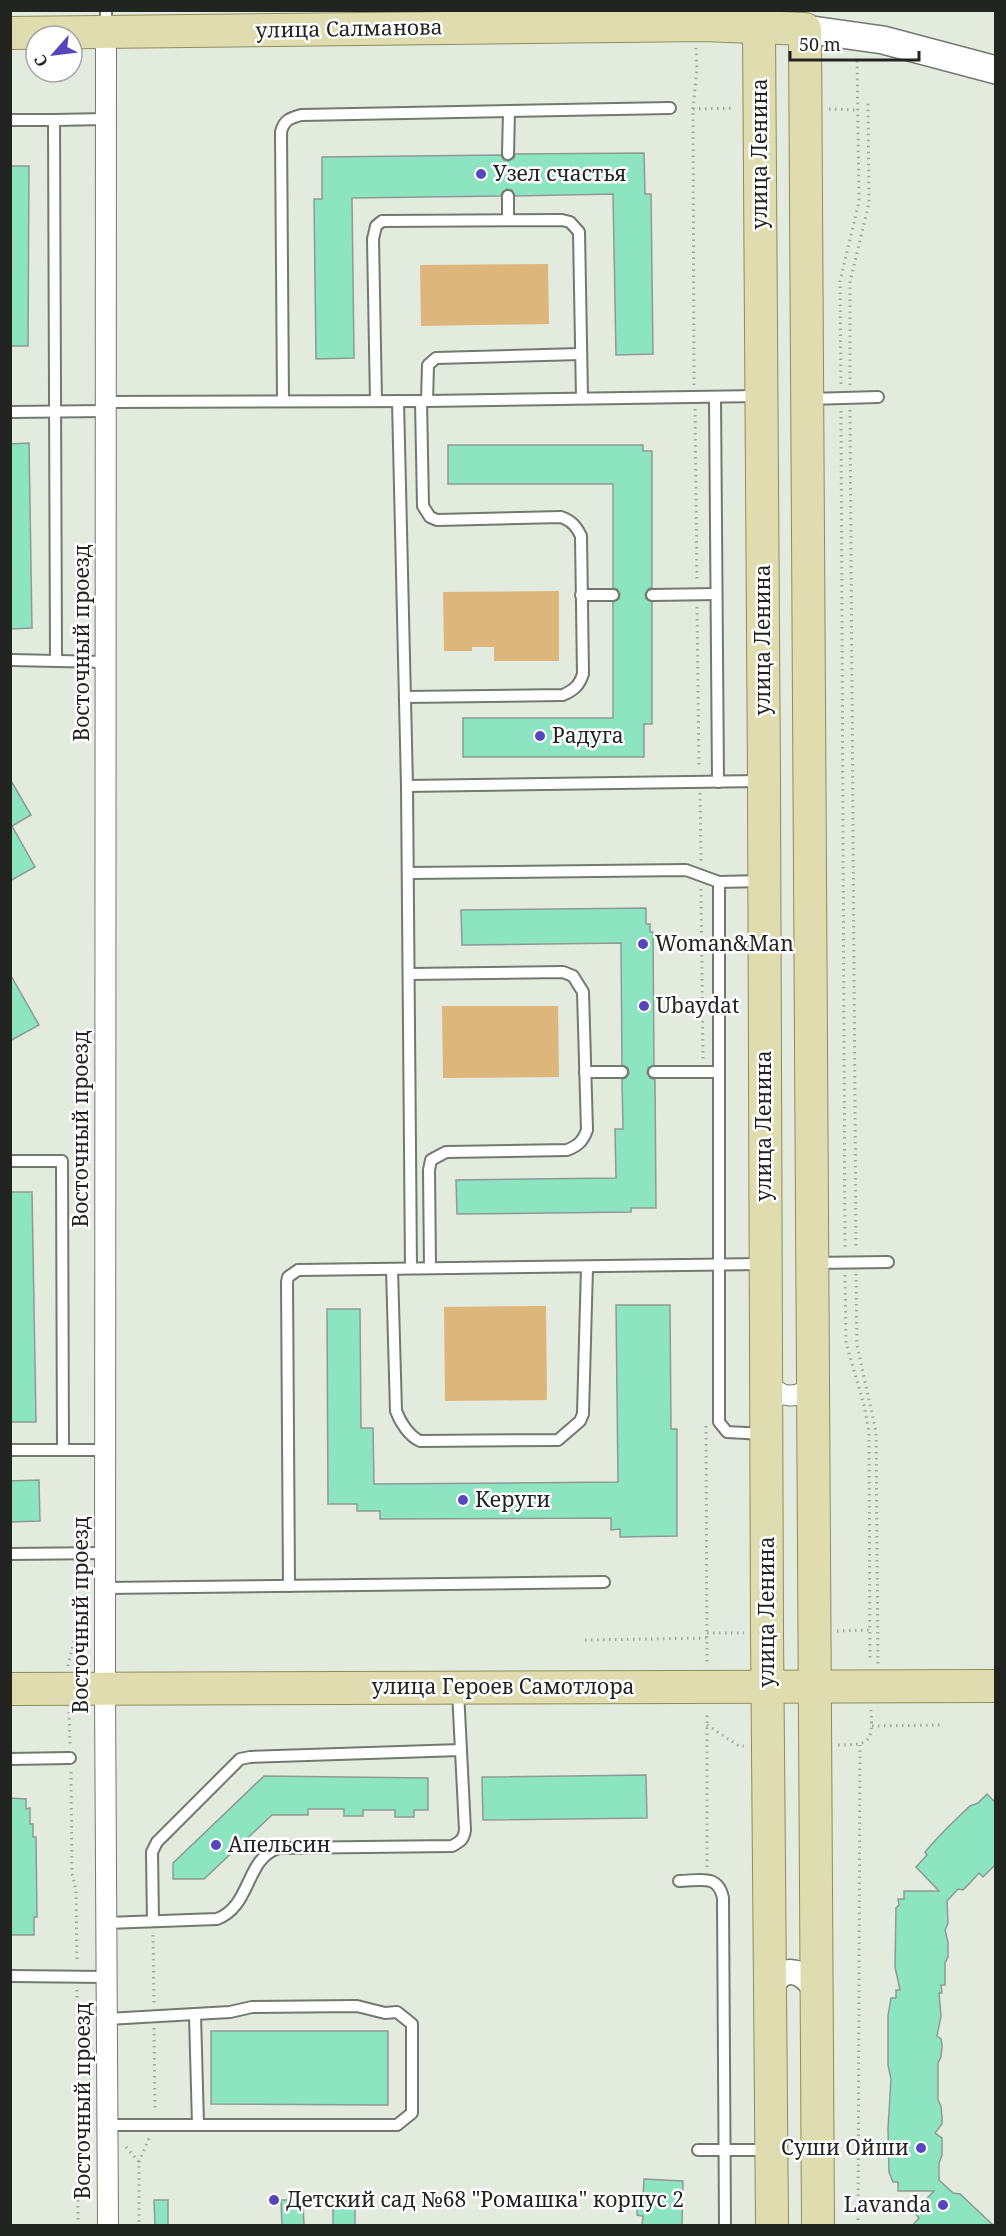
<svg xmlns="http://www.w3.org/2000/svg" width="1006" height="2236" viewBox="0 0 1006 2236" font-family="'Noto Serif',serif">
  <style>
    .green { fill: #ddb67c }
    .building { fill: #8ce5c0; stroke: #8d9a94; stroke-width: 1.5 }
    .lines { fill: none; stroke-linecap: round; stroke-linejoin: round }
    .service-casing { stroke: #72796f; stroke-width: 14 }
    .minor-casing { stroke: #72796f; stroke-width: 22 }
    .tertiary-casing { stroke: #72796f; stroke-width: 27 }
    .secondary-casing { stroke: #72796f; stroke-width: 30 }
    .primary-casing { stroke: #8e8d5a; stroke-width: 34 }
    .path { stroke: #a1a79e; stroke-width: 3; stroke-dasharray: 1.5 4.5; stroke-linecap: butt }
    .service { stroke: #fff; stroke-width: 10 }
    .minor { stroke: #fff; stroke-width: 20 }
    .tertiary { stroke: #fff; stroke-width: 24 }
    .secondary { stroke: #fff; stroke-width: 27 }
    .primary { stroke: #dfddaf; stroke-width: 32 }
    .poi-dot { fill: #5645bc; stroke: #fff; stroke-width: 2 }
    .labels { text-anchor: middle; stroke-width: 5; stroke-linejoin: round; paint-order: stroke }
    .street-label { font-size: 21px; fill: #212420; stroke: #fff }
    .poi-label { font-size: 21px; fill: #212420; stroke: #fff; text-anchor: start }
  </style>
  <rect width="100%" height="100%" fill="#e3ebdf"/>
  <g class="green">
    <path d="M548,264L549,324L421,326L420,265Z"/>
    <path d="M559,591V661H494V647H472V651H444L443,592Z"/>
    <path d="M442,1006H558L559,1077L443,1078Z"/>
    <path d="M546,1306L547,1400L445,1401L444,1307Z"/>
  </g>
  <g class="building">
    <path d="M644,153L645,194H651L653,354L616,355L613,194L515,196L512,190L507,189L502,192L501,196L352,198L354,358L316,359L314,199H322V157L501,155L504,160L508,161L514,158L515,154Z"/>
    <path d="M10,166H29L28,346H10Z"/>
    <path d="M29,443L32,628L10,629V444Z"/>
    <path d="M448,445H643V451H652V587L648,589L645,595L646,599L652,602V724H644V757H463V718H613V602L619,599L620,594L617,589L613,588V484H448Z"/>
    <path d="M10,779L31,815L12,826L35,867L10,881Z"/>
    <path d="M646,908V924H650V932H653L654,1065L648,1068L647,1073L650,1078L655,1080L656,1208H631V1212L457,1214L456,1180L616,1178L615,1129H623L622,1079L626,1078L629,1073L628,1068L622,1065L621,943L462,945L461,910Z"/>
    <path d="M10,974L39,1025L10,1041Z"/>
    <path d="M10,1192H32L36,1422H10Z"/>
    <path d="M616,1305H670L671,1429H677V1536L620,1537V1529L611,1530V1518L380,1519V1511H357V1504H328L327,1309H360L361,1428H373L374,1484L618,1482Z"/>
    <path d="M39,1480L40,1521L10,1522V1481Z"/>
    <path d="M646,1775L647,1818L483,1820L482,1777Z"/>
    <path d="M264,1776L428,1778V1810H414V1817H395V1810H363V1816H344V1809H308V1815H272L204,1879H173V1863Z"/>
    <path d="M987,1794L996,1803V1864L983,1877L979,1873L969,1884L963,1890L958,1889L947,1901L948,1923L945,1930L948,1942V1957L945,1963V1985H941L942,1993H939L941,2016L937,2036L941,2039L942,2045L941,2057L938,2063V2100L941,2106L942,2117V2124L935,2133L942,2138V2155L939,2163V2180L953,2193L960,2194L994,2226H912L919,2218L914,2212L934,2191H898V2182H893L889,2172L888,2129L891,2079L888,2065V2016L891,1998H896V1990H900L895,1967L896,1908L899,1905L898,1899H904V1891H939L916,1867L927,1855L925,1852L931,1845L948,1827L970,1806L978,1803Z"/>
    <path d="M10,1798L26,1799V1809L30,1808V1824H33V1837H36L37,1917H34V1935H10Z"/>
    <path d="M211,2031H388V2105L211,2104Z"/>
    <path d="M644,2179L683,2181L682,2226H642L643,2216L637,2215V2198H643Z"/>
    <path d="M154,2200H168V2226H155Z"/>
    <path d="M281,2200H303L304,2226H282Z"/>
    <rect x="333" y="2201" width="22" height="25"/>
  </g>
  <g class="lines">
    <defs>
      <g id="service">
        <path d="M106,10V29"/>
        <path d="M10,120H54"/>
        <path d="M508,154L509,111"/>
        <path d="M508,220V196"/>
        <path d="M715,397L718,782"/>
        <path d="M809,399L878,397"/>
        <path d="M283,401L281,132C284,120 290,118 301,115L670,108"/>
        <path d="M376,401L373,239L376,226L382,221L562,220L570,222L579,232L582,398"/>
        <path d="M398,401L407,786L411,1268"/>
        <path d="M427,401L428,365L436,358L581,354"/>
        <path d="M106,402L427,401L759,396"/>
        <path d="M10,412L106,411"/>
        <path d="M581,595H613"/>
        <path d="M652,595L716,594"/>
        <path d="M10,660L106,662"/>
        <path d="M56,661L54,120L106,119"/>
        <path d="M405,697L563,695C574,690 579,686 583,674L581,536C576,526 572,521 561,517L437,520L430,517L423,506L421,401"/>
        <path d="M407,786L761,781"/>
        <path d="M408,873L686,870L719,882L762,881"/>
        <path d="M719,882V1422L727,1432L765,1434"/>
        <path d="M409,974L563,972L573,976L583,992L587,1130C583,1141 578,1146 567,1150L446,1152L431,1160L429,1170L430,1268"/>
        <path d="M585,1072H622"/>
        <path d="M654,1072H719"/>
        <path d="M10,1161H62L63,1450"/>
        <path d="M813,1263L888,1262"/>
        <path d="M392,1269L396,1411C400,1422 409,1436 420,1441L558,1440L580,1421L583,1414L587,1267"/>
        <path d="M10,1450H105"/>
        <path d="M10,1554L105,1553"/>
        <path d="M289,1586L287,1282L288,1277L298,1270L762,1264"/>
        <path d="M105,1588L604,1582"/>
        <path d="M10,1759L70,1758"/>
        <path d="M679,1881C699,1881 718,1873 723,1898L725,2226"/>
        <path d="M153,1921L152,1852L157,1842L240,1759L250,1757L461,1750"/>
        <path d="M106,1923L217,1919C252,1906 245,1858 279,1848L452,1846C460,1842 464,1839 465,1830L458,1691"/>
        <path d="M10,1976L106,1977"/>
        <path d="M195,2015L198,2125"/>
        <path d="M107,2019L230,2012L252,2007L357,2006L385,2013L397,2012L412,2024V2113L397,2125H107"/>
        <path d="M698,2150H770"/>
      </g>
      <g id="minor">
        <path d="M106,32L105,1689L108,2226"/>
        <path d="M765,1378C778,1400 801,1402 814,1380"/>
      </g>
      <path id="tertiary" d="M770,1995C777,1962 806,1967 817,1995"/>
      <path id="secondary" d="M805,29L883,40L996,70"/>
      <g id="primary">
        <path d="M759,27L764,781L767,1632L772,2226"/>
        <path d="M10,33L704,25L805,29L818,2226"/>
        <path d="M10,1689L996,1686"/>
      </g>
    </defs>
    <use href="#service" class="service-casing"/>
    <use href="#minor" class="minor-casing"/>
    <use href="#tertiary" class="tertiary-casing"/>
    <use href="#secondary" class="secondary-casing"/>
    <use href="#primary" class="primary-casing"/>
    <g class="path">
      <path d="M693,109L697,68L696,48"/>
      <path d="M829,109L857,110"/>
      <path d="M841,384L840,281L859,202L857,56"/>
      <path d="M694,385L693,109L735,108"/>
      <path d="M850,385V282L869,203L868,102"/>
      <path d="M695,409L697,583"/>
      <path d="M850,410L856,1249"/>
      <path d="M841,411L845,1251"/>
      <path d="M697,607L699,769"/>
      <path d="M700,793L701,862"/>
      <path d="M701,889L703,1060"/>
      <path d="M856,1274L857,1345L876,1432L878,1664"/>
      <path d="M845,1275L846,1343L864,1405L869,1432L870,1662"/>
      <path d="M706,1426L707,1663"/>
      <path d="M837,1631L869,1630"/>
      <path d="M707,1633H744"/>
      <path d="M585,1640L707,1638"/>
      <path d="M68,1666L86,1591"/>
      <path d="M69,1712L70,1744"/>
      <path d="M707,1725L739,1746H744"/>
      <path d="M872,1726L940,1725"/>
      <path d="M838,1745C870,1745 873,1743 871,1710"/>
      <path d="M71,1772L72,1873L76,1891L77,1963"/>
      <path d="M707,1867V1711"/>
      <path d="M153,1935L154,2003"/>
      <path d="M77,1990L78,2226"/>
      <path d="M154,2028L155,2111"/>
      <path d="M78,2143H91"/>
      <path d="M126,2147L139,2162V2226"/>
      <path d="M139,2162L149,2138"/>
      <path d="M858,2226L860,1745"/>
    </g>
    <use href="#service" class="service"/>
    <use href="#minor" class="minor"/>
    <use href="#tertiary" class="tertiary"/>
    <use href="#secondary" class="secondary"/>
    <use href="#primary" class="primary"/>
  </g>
  <g class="poi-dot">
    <circle cx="481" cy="174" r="6"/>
    <circle cx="540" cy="736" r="6"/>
    <circle cx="643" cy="944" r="6"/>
    <circle cx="644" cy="1006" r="6"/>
    <circle cx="463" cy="1500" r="6"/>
    <circle cx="216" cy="1845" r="6"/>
    <circle cx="921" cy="2148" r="6"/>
    <circle cx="274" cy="2200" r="6"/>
    <circle cx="943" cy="2205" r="6"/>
  </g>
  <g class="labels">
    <g class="street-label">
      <text transform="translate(349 29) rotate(-1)" y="7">улица Салманова</text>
      <text transform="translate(760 154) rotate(-90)" y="7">улица Ленина</text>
      <text transform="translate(763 640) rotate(-90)" y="7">улица Ленина</text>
      <text transform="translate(82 643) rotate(-90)" y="7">Восточный проезд</text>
      <text transform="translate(764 1126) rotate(-90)" y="7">улица Ленина</text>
      <text transform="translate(81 1129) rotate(-90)" y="7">Восточный проезд</text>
      <text transform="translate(767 1612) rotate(-90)" y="7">улица Ленина</text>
      <text transform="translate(81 1615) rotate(-90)" y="7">Восточный проезд</text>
      <text x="503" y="1694">улица Героев Самотлора</text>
      <text transform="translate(83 2101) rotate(-90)" y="7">Восточный проезд</text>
    </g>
    <g class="poi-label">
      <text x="493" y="181">Узел счастья</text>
      <text x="552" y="743">Радуга</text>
      <text x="655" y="951">Woman&amp;Man</text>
      <text x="656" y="1013">Ubaydat</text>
      <text x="475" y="1507">Керуги</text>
      <text x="228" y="1852">Апельсин</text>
      <text x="909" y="2155" text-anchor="end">Суши Ойши</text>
      <text x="286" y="2207">Детский сад №68 "Ромашка" корпус 2</text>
      <text x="931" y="2212" text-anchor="end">Lavanda</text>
    </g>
  </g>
  <rect width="1006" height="2236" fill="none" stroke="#212420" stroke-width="24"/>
  <g transform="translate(54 54) rotate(242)"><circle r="28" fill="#ffffff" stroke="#a6a7a6" stroke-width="1.5"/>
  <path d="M0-4.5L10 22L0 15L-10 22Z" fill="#5645bc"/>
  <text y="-9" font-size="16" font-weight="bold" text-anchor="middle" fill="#212420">С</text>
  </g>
  <path d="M790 51v9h129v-9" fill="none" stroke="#212420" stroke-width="3"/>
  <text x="799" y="51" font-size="18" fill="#212420" stroke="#ffffff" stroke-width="4.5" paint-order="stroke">50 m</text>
</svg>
